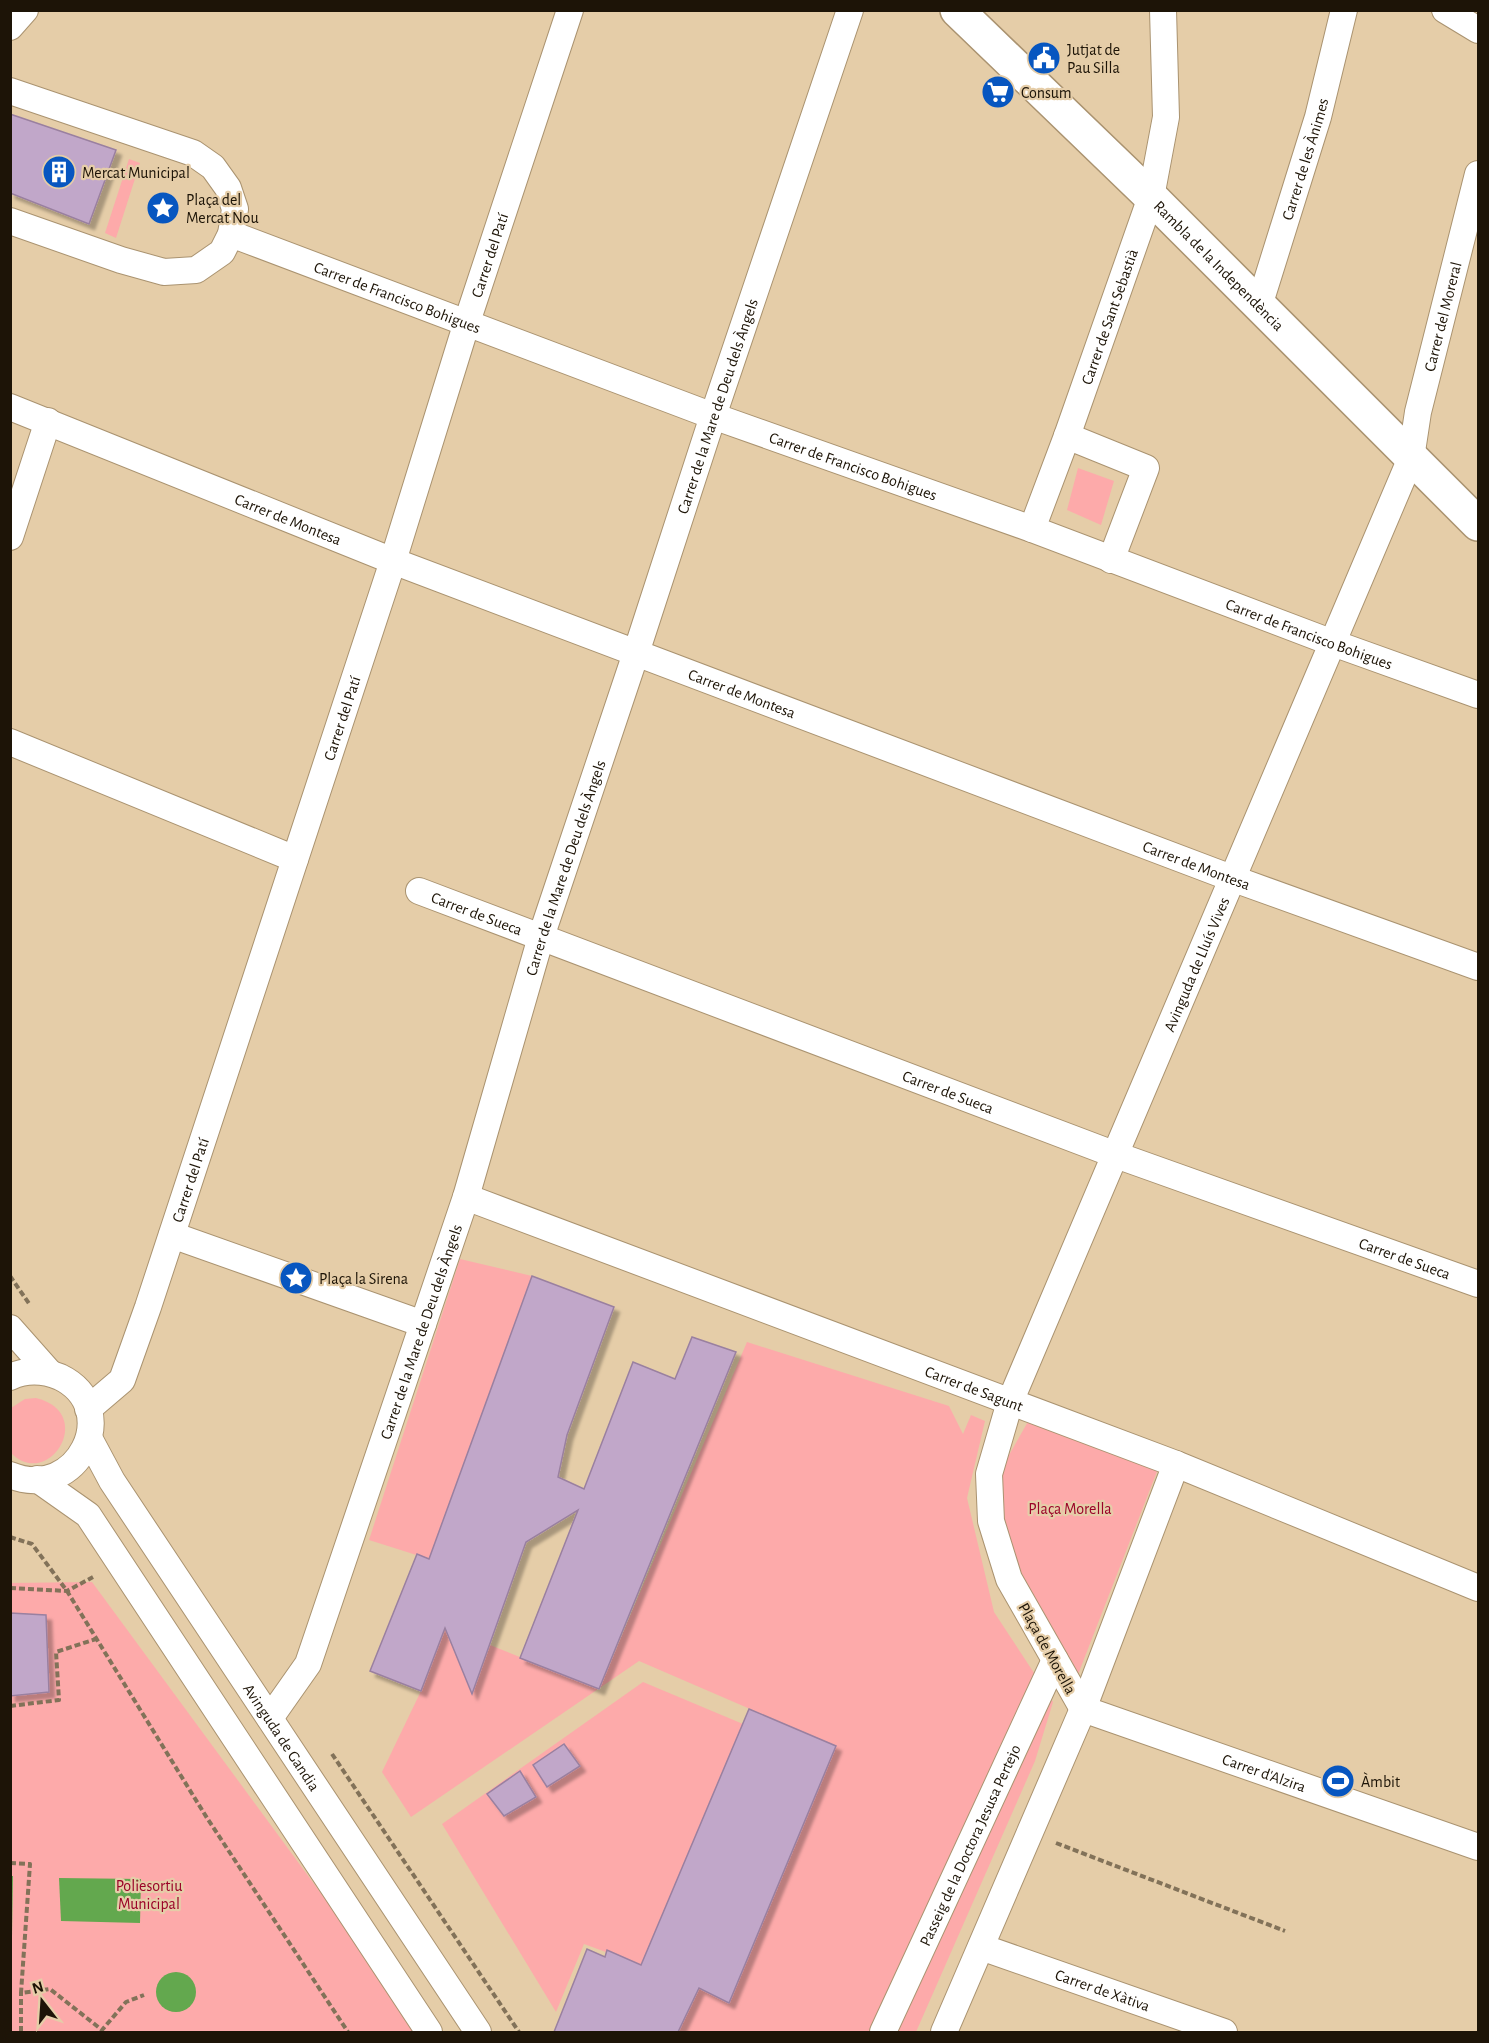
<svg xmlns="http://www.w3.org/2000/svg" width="1489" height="2043" viewBox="0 0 1489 2043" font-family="'Alegreya Sans',sans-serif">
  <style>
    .green { fill: #fdaaaa }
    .water { fill: #63a84e }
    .building { fill: #c1a7c9; stroke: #9a80a0; stroke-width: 1.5; filter: url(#shadow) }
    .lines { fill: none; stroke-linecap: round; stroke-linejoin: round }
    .street-casing { stroke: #aa9370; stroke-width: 28 }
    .secondary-casing { stroke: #aa9370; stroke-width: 36 }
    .path { stroke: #827259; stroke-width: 4; stroke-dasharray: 6 3; stroke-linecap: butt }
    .street { stroke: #fff; stroke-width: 26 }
    .secondary { stroke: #fff; stroke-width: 33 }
    .labels { text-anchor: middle; stroke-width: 4.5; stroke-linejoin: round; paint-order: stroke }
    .poi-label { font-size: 16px; fill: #1d1407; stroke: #e5cda8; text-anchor: start }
    .street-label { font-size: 16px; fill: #1d1407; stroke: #e5cda8 }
    .park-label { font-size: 16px; fill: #9a0328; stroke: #e5cda8 }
  </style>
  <defs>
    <filter id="shadow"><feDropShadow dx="5.5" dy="5.5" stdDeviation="1.5" flood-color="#0004"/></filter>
  </defs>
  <rect width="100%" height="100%" fill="#e5cda8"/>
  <g class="green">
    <path d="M129,159L140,163L116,238L105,233Z"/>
    <path d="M1078,468L1114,481L1101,525L1067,510Z"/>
    <path d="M460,1259L532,1276L429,1559L369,1540Z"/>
    <path d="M747,1342L949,1406L963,1434L971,1415L985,1421L967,1498L994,1612L1053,1702L1035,1761L916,2032H678L699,1988L729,2002L836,1746L639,1661L411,1817L382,1772L421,1691L445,1628L472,1693L490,1645L599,1689Z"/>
    <path d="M36,1398C97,1413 49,1491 11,1453V1408L25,1399Z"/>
    <path d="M1030,1418L1158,1469L1077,1677L1028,1589L999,1517L1000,1471Z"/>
    <path d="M92,1582L423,2032H11L10,1583Z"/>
    <path d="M643,1682L743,1724L641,1965L584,1944L556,2012L442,1824Z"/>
  </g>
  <g class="water">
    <path d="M10,1876H13L11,1996H10Z"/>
    <path d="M59,1878L141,1879L140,1923L61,1921Z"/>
    <circle cx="176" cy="1992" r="20"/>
  </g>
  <g class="building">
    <path d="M10,114L116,150L89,224L10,193Z"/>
    <path d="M532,1276L614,1307L567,1435L558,1477L584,1489L633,1362L675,1379L692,1337L736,1352L599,1689L520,1658L578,1510L526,1542L472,1694L445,1628L421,1691L370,1671L417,1554L429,1559Z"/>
    <path d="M10,1613L46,1615L49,1692L10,1696Z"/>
    <path d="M749,1709L836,1746L729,2003L699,1988L678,2032H554L587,1949L605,1957L607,1950L641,1965Z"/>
    <path d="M564,1744L580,1766L547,1787L533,1765Z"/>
    <path d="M520,1771L536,1797L504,1816L487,1794Z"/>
  </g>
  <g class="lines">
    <defs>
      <g id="street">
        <path d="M1445,10L1478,30"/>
        <path d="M10,27L25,10"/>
        <path d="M10,91L193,153L213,167L228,188L235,209L231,234L222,252L196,270L164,272L121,260L10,221"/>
        <path id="s1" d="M231,234L713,416L1032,529L1333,643L1478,695"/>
        <path id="s2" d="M1259,306L1318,117L1344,10"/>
        <path id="s3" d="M10,407L393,561L1234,879L1478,967"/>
        <path d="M1067,436L1146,468L1111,560"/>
        <path id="s4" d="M1032,529L1067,436L1151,197L1166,117L1163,10"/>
        <path d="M10,537L48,421"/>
        <path d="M10,742L295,859"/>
        <path id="s5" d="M419,891L1116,1155L1478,1284"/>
        <path id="s6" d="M466,1197L1176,1464L1478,1588"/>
        <path d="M172,1235L423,1324"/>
        <path d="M10,1328L49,1372"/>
        <path d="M10,1377C27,1369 43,1370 60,1377C124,1408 78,1503 10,1475"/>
        <path id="s7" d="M88,1409L122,1380L148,1307L393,561L467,322L570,10"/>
        <path id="s8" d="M89,1438L112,1481L478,2032"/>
        <path d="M37,1479L88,1515L429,2032"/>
        <path id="s9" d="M1083,1709L1009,1579L991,1521L989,1474L1010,1402L1411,458L1418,412L1478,174"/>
        <path id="s10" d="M1083,1709L1478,1847"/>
        <path id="s11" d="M270,1718L308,1664L466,1197L541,937L636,653L713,416L850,10"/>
        <path id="s12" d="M981,1947L1224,2032"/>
        <path id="s13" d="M883,2032L1055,1660"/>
        <path d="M944,2032L1083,1709L1176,1464"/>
      </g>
      <g id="secondary">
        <path id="s14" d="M957,10L1151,197L1478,524"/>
      </g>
    </defs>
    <use href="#street" class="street-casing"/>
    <use href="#secondary" class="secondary-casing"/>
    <g class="path">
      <path d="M10,1276L30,1305"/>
      <path d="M10,1537L32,1544L67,1591L207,1818L348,2032"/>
      <path d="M10,1588L67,1591L93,1577"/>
      <path d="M10,1706L59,1700L56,1652L96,1639"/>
      <path d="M332,1754L519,2032"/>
      <path d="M1056,1843L1285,1931"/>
      <path d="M10,1863L30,1864L21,1993L50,1989L102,2030L126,2002L144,1995"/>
      <path d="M21,2032V1993"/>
    </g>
    <use href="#street" class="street"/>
    <use href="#secondary" class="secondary"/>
  </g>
  <defs>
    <symbol id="civic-disc" viewBox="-11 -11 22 22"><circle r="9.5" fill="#0756c0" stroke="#e5cda8"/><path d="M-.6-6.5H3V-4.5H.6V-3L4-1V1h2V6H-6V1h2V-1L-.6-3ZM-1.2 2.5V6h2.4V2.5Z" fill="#fff"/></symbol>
    <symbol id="supermarket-disc" viewBox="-11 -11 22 22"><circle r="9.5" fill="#0756c0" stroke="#e5cda8"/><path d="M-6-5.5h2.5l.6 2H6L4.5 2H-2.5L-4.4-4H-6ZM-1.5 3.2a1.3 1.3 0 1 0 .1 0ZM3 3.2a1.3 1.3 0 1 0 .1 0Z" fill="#fff"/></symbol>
    <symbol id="building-disc" viewBox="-11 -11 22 22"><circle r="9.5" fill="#0756c0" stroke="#e5cda8"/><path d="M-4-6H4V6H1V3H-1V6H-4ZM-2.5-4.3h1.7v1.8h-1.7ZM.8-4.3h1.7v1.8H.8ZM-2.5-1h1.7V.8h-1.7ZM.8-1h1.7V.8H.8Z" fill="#fff"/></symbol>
    <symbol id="sight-disc" viewBox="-11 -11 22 22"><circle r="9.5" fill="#0756c0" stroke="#e5cda8"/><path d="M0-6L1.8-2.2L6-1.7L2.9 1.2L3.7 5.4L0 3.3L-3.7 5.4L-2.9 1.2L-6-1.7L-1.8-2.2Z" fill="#fff"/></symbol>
    <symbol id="stadium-disc" viewBox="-11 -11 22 22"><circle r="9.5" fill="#0756c0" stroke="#e5cda8"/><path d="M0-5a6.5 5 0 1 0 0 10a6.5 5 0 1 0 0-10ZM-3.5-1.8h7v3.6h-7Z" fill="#fff"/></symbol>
  </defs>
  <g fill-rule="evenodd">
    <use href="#civic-disc" x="1025" y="39" width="38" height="38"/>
    <use href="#supermarket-disc" x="979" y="73" width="38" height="38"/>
    <use href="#building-disc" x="40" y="153" width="38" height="38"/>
    <use href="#sight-disc" x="144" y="189" width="38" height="38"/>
    <use href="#sight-disc" x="277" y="1259" width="38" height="38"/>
    <use href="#stadium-disc" x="1319" y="1762" width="38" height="38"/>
  </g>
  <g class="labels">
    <g class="poi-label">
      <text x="1067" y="55">Jutjat de<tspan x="1067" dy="18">Pau Silla</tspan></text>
      <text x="1021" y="98">Consum</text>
      <text x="82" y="178">Mercat Municipal</text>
      <text x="186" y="205">Plaça del<tspan x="186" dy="18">Mercat Nou</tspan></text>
      <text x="319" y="1284">Plaça la Sirena</text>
      <text x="1361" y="1787">Àmbit</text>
    </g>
    <g class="street-label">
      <text dy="6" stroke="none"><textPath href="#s2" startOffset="154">Carrer de les Ànimes</textPath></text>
      <text dy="6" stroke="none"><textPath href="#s7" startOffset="1228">Carrer del Patí</textPath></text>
      <text dy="6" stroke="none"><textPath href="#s14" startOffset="366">Rambla de la Independència</textPath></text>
      <text dy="6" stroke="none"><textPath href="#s1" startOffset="178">Carrer de Francisco Bohigues</textPath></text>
      <text dy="6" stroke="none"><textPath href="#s9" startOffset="1503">Carrer del Moreral</textPath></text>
      <text dy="6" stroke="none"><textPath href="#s4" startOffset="226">Carrer de Sant Sebastià</textPath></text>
      <text dy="6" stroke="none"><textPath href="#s11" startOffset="1389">Carrer de la Mare de Deu dels Àngels</textPath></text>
      <text dy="6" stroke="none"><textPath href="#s1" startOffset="664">Carrer de Francisco Bohigues</textPath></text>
      <text dy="6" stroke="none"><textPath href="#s3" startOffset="300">Carrer de Montesa</textPath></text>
      <text dy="6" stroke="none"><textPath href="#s1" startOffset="1150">Carrer de Francisco Bohigues</textPath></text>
      <text dy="6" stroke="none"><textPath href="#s3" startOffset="786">Carrer de Montesa</textPath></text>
      <text dy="6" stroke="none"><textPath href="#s7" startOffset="742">Carrer del Patí</textPath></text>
      <text dy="6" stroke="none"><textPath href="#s3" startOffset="1272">Carrer de Montesa</textPath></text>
      <text dy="6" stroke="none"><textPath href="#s11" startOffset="903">Carrer de la Mare de Deu dels Àngels</textPath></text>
      <text dy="6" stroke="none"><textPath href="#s5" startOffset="62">Carrer de Sueca</textPath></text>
      <text dy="6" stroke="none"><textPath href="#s9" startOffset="808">Avinguda de Lluís Vives</textPath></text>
      <text dy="6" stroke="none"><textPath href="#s5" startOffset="566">Carrer de Sueca</textPath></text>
      <text dy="6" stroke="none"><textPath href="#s7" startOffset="256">Carrer del Patí</textPath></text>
      <text dy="6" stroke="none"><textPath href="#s5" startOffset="1052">Carrer de Sueca</textPath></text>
      <text dy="6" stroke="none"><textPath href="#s11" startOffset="417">Carrer de la Mare de Deu dels Àngels</textPath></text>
      <text dy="6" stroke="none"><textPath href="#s6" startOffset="543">Carrer de Sagunt</textPath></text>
      <text transform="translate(1048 1648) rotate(61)" y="6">Plaça de Morella</text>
      <text dy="6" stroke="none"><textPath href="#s8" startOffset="356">Avinguda de Gandia</textPath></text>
      <text dy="6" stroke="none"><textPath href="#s10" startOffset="192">Carrer d'Alzira</textPath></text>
      <text dy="6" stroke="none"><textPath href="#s13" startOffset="206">Passeig de la Doctora Jesusa Pertejo</textPath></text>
      <text dy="6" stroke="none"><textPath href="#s12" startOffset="129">Carrer de Xàtiva</textPath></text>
    </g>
    <g class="park-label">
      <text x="1070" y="1514">Plaça Morella</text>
      <text x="149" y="1891">Poliesortiu<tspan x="149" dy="18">Municipal</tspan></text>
    </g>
  </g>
  <rect width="1489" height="2043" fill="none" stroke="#1d1407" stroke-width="24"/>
  <g transform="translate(42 2001) rotate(343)" stroke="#e5cda8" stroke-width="4.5" paint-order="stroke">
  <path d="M0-4.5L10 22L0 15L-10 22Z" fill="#1d1407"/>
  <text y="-9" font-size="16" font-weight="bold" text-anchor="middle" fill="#1d1407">N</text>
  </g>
</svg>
